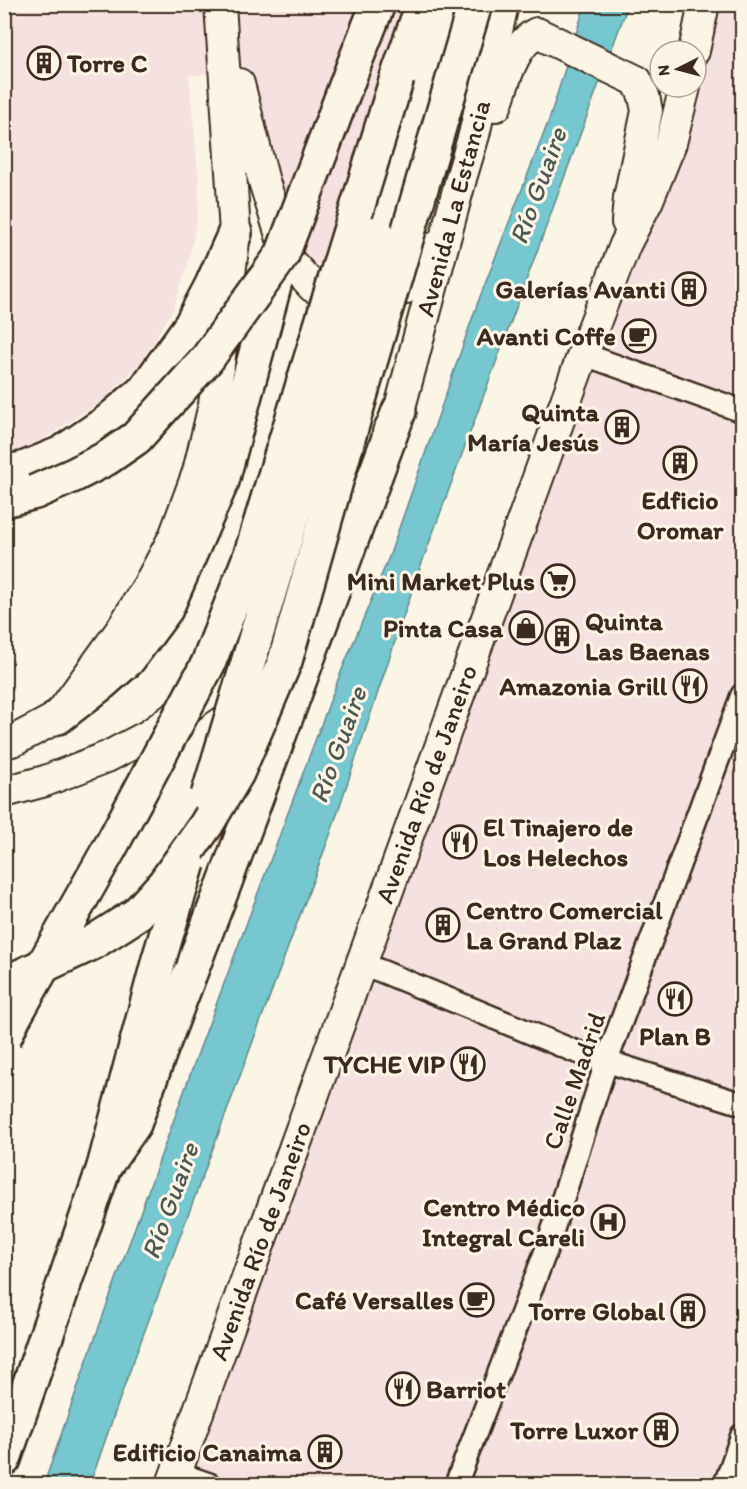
<svg xmlns="http://www.w3.org/2000/svg" width="747" height="1489" viewBox="0 0 747 1489" font-family="Itim,sans-serif">
  <style>
    .built { fill: #f4e1e0 }
    .water { fill: #77c7d1; stroke: #5f8889; stroke-width: 1.5 }
    .lines { fill: none; stroke-linecap: round; stroke-linejoin: round }
    .street-casing { stroke: #3b2a1e; stroke-width: 26 }
    .secondary-casing { stroke: #3b2a1e; stroke-width: 34 }
    .highway-casing { stroke: #3b2a1e; stroke-width: 38 }
    .street { stroke: #fcf5e5; stroke-width: 21 }
    .secondary { stroke: #fcf5e5; stroke-width: 30 }
    .highway { stroke: #fcf5e5; stroke-width: 33 }
    .highway-bridge-casing { stroke: #3b2a1e; stroke-width: 38; stroke-linecap: butt }
    .highway-bridge { stroke: #fcf5e5; stroke-width: 33 }
    .labels { text-anchor: middle; stroke-width: 6; stroke-linejoin: round; paint-order: stroke }
    .poi-label { font-size: 26px; font-weight: bold; fill: #3b2a1e; stroke: #fcf5e5; text-anchor: end }
    .street-label { font-size: 26px; fill: #3b2a1e; stroke: #fcf5e5 }
    .water-label { font-size: 27px; font-style: italic; fill: #4d5954; stroke: #fcf5e5 }
  </style>
  <rect width="100%" height="100%" fill="#fcf5e5"/>
  <filter id="ink" filterUnits="userSpaceOnUse"><feTurbulence type="fractalNoise" baseFrequency=".0167" numOctaves="2"/><feDisplacementMap in="SourceGraphic" scale="12" xChannelSelector="R" yChannelSelector="G"/><feConvolveMatrix kernelMatrix="1 2 1 2 8 2 1 2 1" color-interpolation-filters="sRGB"/></filter>
  <g filter="url(#ink)">
    <g class="built">
      <path d="M4,5H422L322,266L304,257L287,243L232,70L189,76L199,181L198,214L187,268L173,309L141,362L123,381L100,402L45,438L13,453L5,455Z"/>
      <path d="M715,5H742V1484H175L462,717L690,118L706,62Z"/>
    </g>
    <path class="water" d="M585,5H628L417,576L330,835L126,1381L90,1484H44L87,1360L198,1053L339,677L389,557L478,302L549,120Z"/>
    <g class="lines">
      <defs>
        <g id="street">
          <path d="M583,354L742,411"/>
          <path d="M361,964L381,971L574,1051L742,1104"/>
          <path d="M177,1473L209,1484"/>
          <path d="M456,1484L547,1248L607,1060L742,695"/>
          <path d="M725,1484L742,1435"/>
        </g>
        <g id="secondary">
          <path d="M694,51L704,4"/>
          <path d="M239,84L263,178L289,261L313,287L341,298L360,301L378,300L406,288L422,272L433,248"/>
          <path d="M496,106C504,84 513,44 537,33L637,81L644,96L647,111L629,198L627,222"/>
          <path d="M388,432L399,411L462,175L474,135L503,4"/>
          <path d="M4,743L15,740L58,717L121,630L149,584L174,537L198,472L214,405L235,233L220,4"/>
          <path d="M4,792L45,781L107,757L149,735L228,679L257,655L278,632L296,601"/>
          <path d="M172,1484L583,354L625,245L648,200L671,143L685,87"/>
        </g>
        <g id="highway">
          <path d="M397,78L423,4"/>
          <path d="M377,233L449,4"/>
          <path d="M4,472L23,469L62,453L106,423L145,390L191,325L212,285L235,233"/>
          <path d="M4,500L35,492"/>
          <path d="M58,717L102,683L128,660L166,609L222,481L282,256"/>
          <path d="M104,1167L134,1124L161,1049L225,882L399,411"/>
          <path d="M4,1459L104,1167L159,959"/>
        </g>
      </defs>
      <use href="#street" class="street-casing"/>
      <use href="#secondary" class="secondary-casing"/>
      <use href="#highway" class="highway-casing"/>
      <use href="#street" class="street"/>
      <use href="#secondary" class="secondary"/>
      <use href="#highway" class="highway"/>
      <defs>
        <g id="highway-bridge">
          <path d="M35,492L74,475L107,458L136,438L207,359L282,255L355,62L378,4"/>
          <path d="M208,796L377,233"/>
          <path d="M159,959L188,863"/>
          <path d="M4,984L92,943L136,915L164,884L206,825L237,773L285,661L359,400L475,4"/>
          <path d="M4,1038L13,1019L111,846L208,664L251,554L397,78"/>
        </g>
      </defs>
      <use href="#highway-bridge" class="highway-bridge-casing"/>
      <use href="#highway-bridge" class="highway-bridge"/>
    </g>
  </g>
  <defs>
    <symbol id="building-ring" viewBox="-11 -11 22 22"><circle r="9.5" fill="#fcf5e5" stroke="#3b2a1e" stroke-width="1.5"/><path d="M-4-6H4V6H1V3H-1V6H-4ZM-2.5-4.3h1.7v1.8h-1.7ZM.8-4.3h1.7v1.8H.8ZM-2.5-1h1.7V.8h-1.7ZM.8-1h1.7V.8H.8Z" fill="#3b2a1e"/></symbol>
    <symbol id="cafe-ring" viewBox="-11 -11 22 22"><circle r="9.5" fill="#fcf5e5" stroke="#3b2a1e" stroke-width="1.5"/><path d="M-5.5-4.5H6V0H3Q3 3.5 0 3.5H-2.5Q-5.5 3.5-5.5 0ZM3-3.2v2h1.7v-2ZM-6 4.5H4V6H-6Z" fill="#3b2a1e"/></symbol>
    <symbol id="supermarket-ring" viewBox="-11 -11 22 22"><circle r="9.5" fill="#fcf5e5" stroke="#3b2a1e" stroke-width="1.5"/><path d="M-6-5.5h2.5l.6 2H6L4.5 2H-2.5L-4.4-4H-6ZM-1.5 3.2a1.3 1.3 0 1 0 .1 0ZM3 3.2a1.3 1.3 0 1 0 .1 0Z" fill="#3b2a1e"/></symbol>
    <symbol id="shop-ring" viewBox="-11 -11 22 22"><circle r="9.5" fill="#fcf5e5" stroke="#3b2a1e" stroke-width="1.5"/><path d="M-5-2.5h2.3a2.7 3.5 0 0 1 5.4 0H5L5.5 6h-11ZM-1.5-2.5h3a1.5 2.3 0 0 0-3 0Z" fill="#3b2a1e"/></symbol>
    <symbol id="restaurant-ring" viewBox="-11 -11 22 22"><circle r="9.5" fill="#fcf5e5" stroke="#3b2a1e" stroke-width="1.5"/><path d="M-5-6h1v4h1v-4h1v4h1v-4h1v5L-1.5 .5V6h-2V.5L-5-1ZM5-6V6H3V1.5H1.5Q1.5-4 5-6Z" fill="#3b2a1e"/></symbol>
    <symbol id="hospital-ring" viewBox="-11 -11 22 22"><circle r="9.5" fill="#fcf5e5" stroke="#3b2a1e" stroke-width="1.5"/><path d="M-5-5h3v3.5h4V-5h3V5h-3V1.5h-4V5h-3Z" fill="#3b2a1e"/></symbol>
  </defs>
  <g fill-rule="evenodd">
    <use href="#building-ring" x="25" y="44" width="38" height="38"/>
    <use href="#building-ring" x="670" y="270" width="38" height="38"/>
    <use href="#cafe-ring" x="620" y="317" width="38" height="38"/>
    <use href="#building-ring" x="603" y="408" width="38" height="38"/>
    <use href="#building-ring" x="661" y="444" width="38" height="38"/>
    <use href="#supermarket-ring" x="539" y="562" width="38" height="38"/>
    <use href="#shop-ring" x="507" y="609" width="38" height="38"/>
    <use href="#building-ring" x="543" y="617" width="38" height="38"/>
    <use href="#restaurant-ring" x="671" y="667" width="38" height="38"/>
    <use href="#restaurant-ring" x="441" y="823" width="38" height="38"/>
    <use href="#building-ring" x="424" y="906" width="38" height="38"/>
    <use href="#restaurant-ring" x="656" y="980" width="38" height="38"/>
    <use href="#restaurant-ring" x="449" y="1045" width="38" height="38"/>
    <use href="#hospital-ring" x="589" y="1203" width="38" height="38"/>
    <use href="#cafe-ring" x="458" y="1281" width="38" height="38"/>
    <use href="#building-ring" x="669" y="1292" width="38" height="38"/>
    <use href="#restaurant-ring" x="384" y="1370" width="38" height="38"/>
    <use href="#building-ring" x="642" y="1411" width="38" height="38"/>
    <use href="#building-ring" x="306" y="1433" width="38" height="38"/>
  </g>
  <g class="labels">
    <g class="poi-label">
      <text x="67" y="72" text-anchor="start">Torre C</text>
      <text x="666" y="298">Galerías Avanti</text>
      <text x="616" y="345">Avanti Coffe</text>
      <text x="599" y="421">Quinta<tspan x="599" dy="30">María Jesús</tspan></text>
      <text x="680" y="509" text-anchor="middle">Edficio<tspan x="680" dy="30">Oromar</tspan></text>
      <text x="535" y="590">Mini Market Plus</text>
      <text x="585" y="630" text-anchor="start">Quinta<tspan x="585" dy="30">Las Baenas</tspan></text>
      <text x="503" y="637">Pinta Casa</text>
      <text x="667" y="695">Amazonia Grill</text>
      <text x="483" y="836" text-anchor="start">El Tinajero de<tspan x="483" dy="30">Los Helechos</tspan></text>
      <text x="466" y="919" text-anchor="start">Centro Comercial<tspan x="466" dy="30">La Grand Plaz</tspan></text>
      <text x="675" y="1045" text-anchor="middle">Plan B</text>
      <text x="445" y="1073">TYCHE VIP</text>
      <text x="585" y="1216">Centro Médico<tspan x="585" dy="30">Integral Careli</tspan></text>
      <text x="454" y="1309">Café Versalles</text>
      <text x="665" y="1320">Torre Global</text>
      <text x="426" y="1398" text-anchor="start">Barriot</text>
      <text x="638" y="1439">Torre Luxor</text>
      <text x="302" y="1461">Edificio Canaima</text>
    </g>
    <g class="street-label">
      <text transform="translate(453 208) rotate(-75)" y="9">Avenida La Estancia</text>
      <text transform="translate(426 784) rotate(-70)" y="9">Avenida Río de Janeiro</text>
      <text transform="translate(574 1081) rotate(-71)" y="9">Calle Madrid</text>
      <text transform="translate(260 1241) rotate(-70)" y="9">Avenida Río de Janeiro</text>
    </g>
    <g class="water-label">
      <text transform="translate(538 186) rotate(-70)" y="9">Río Guaire</text>
      <text transform="translate(338 745) rotate(-70)" y="9">Río Guaire</text>
      <text transform="translate(170 1201) rotate(-70)" y="9">Río Guaire</text>
    </g>
  </g>
  <rect width="747" height="1489" fill="none" stroke="#fcf5e5" stroke-width="24"/>
  <rect x="12" y="12" width="723" height="1465" fill="none" stroke="#3b2a1e" stroke-width="2" filter="url(#ink)"/>
  <g transform="translate(678 69) rotate(264)"><circle r="28" fill="#fcf5e5" stroke="#afa495" stroke-width="1.5"/>
  <path d="M0-4.5L10 22L0 15L-10 22Z" fill="#3b2a1e"/>
  <text y="-9" font-size="16" font-weight="bold" text-anchor="middle" fill="#3b2a1e">N</text>
  </g>
</svg>
